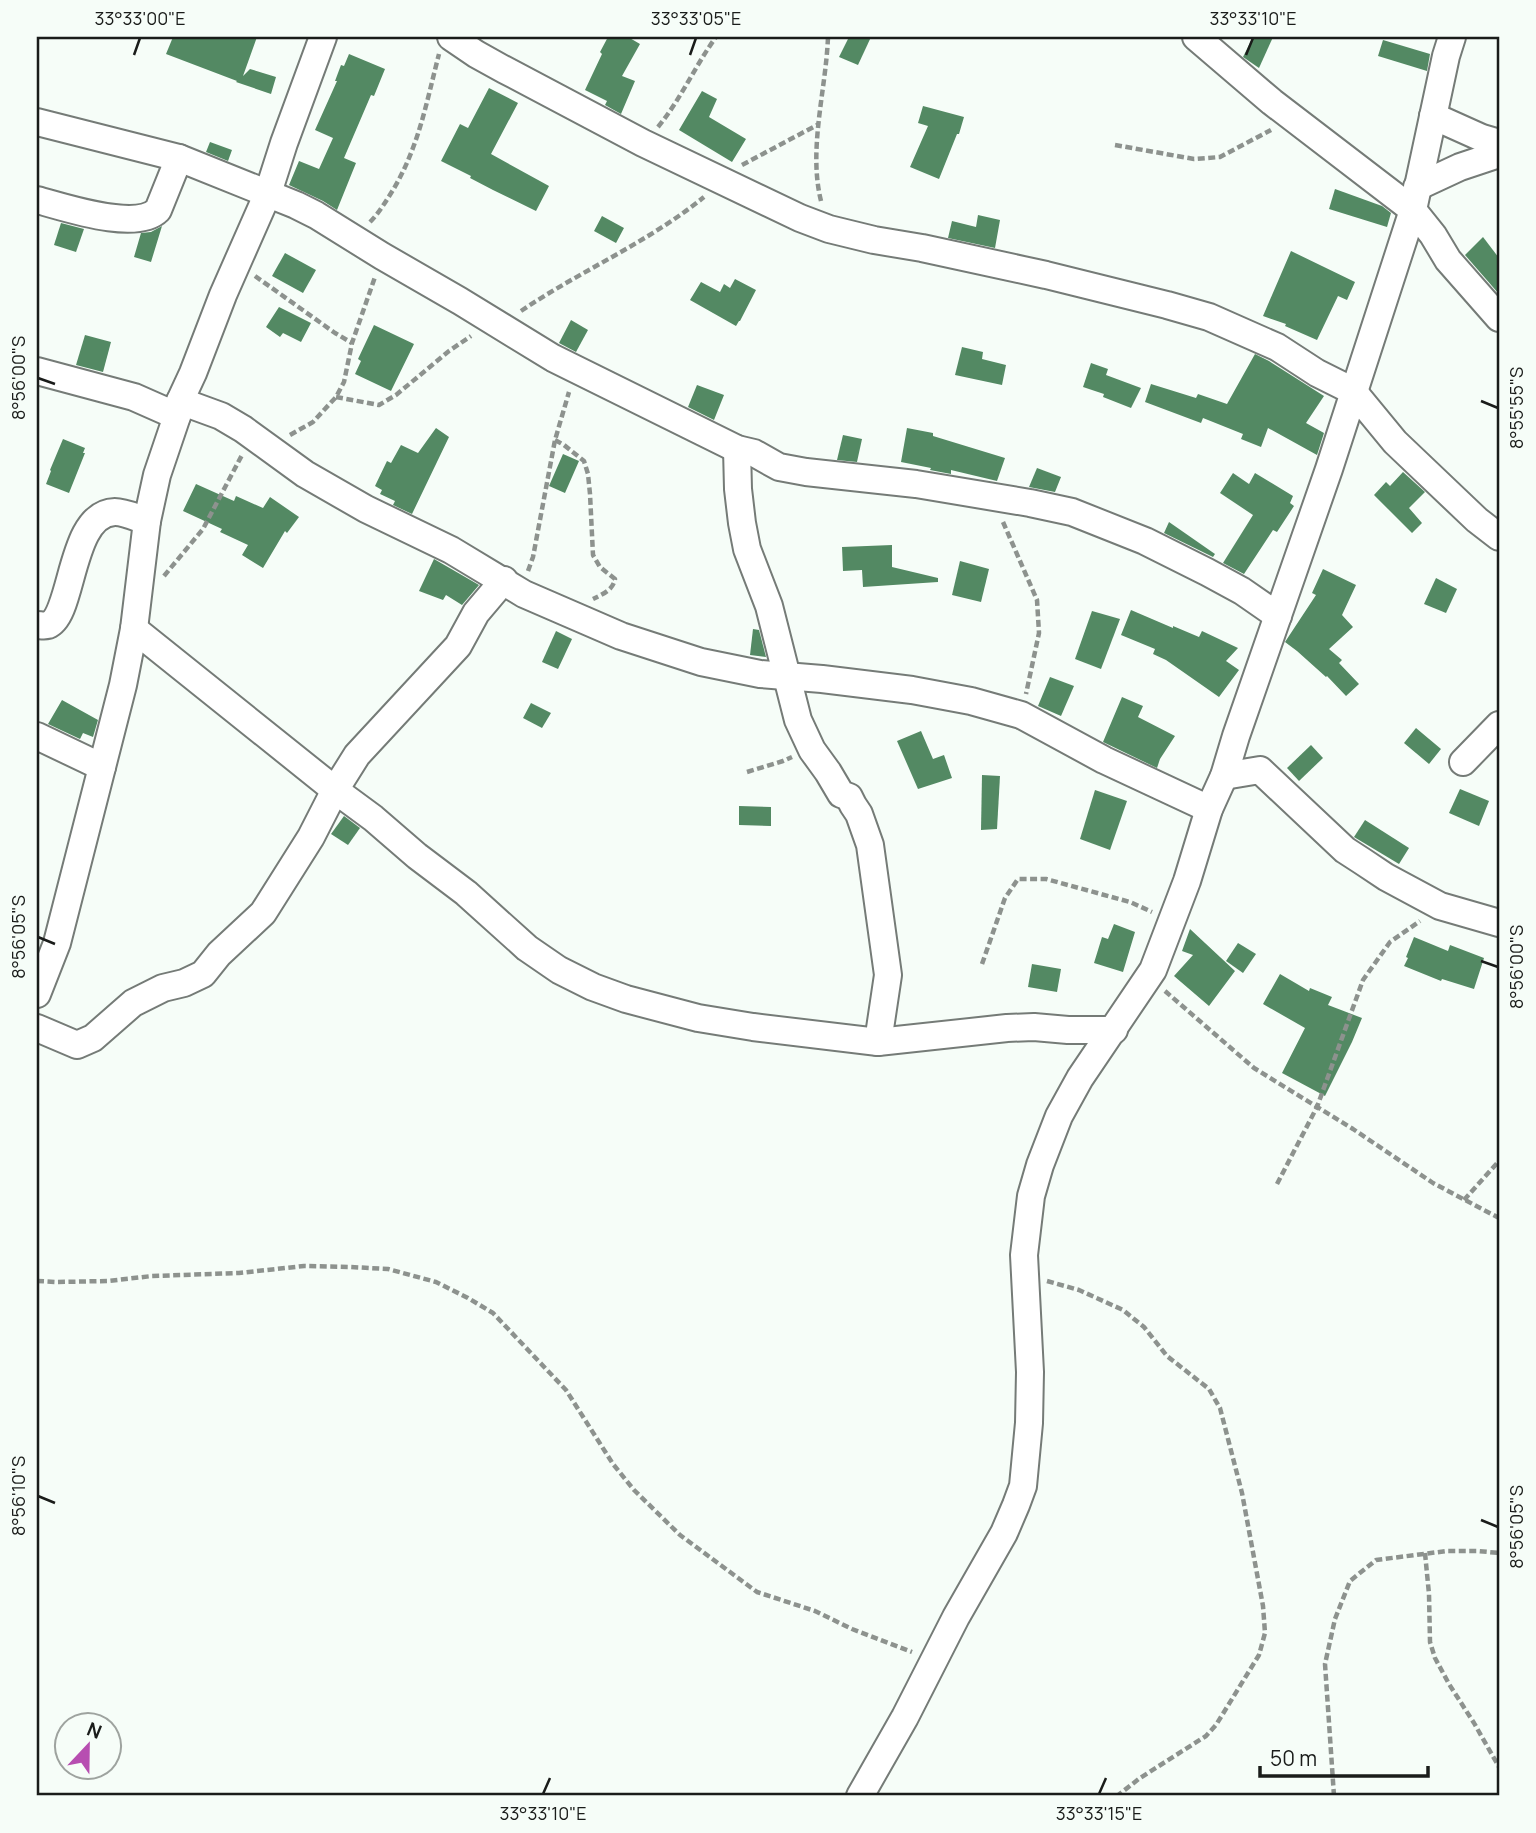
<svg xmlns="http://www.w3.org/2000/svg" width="1536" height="1833" viewBox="0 0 1536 1833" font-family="Manrope,sans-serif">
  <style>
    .building { fill: #538963 }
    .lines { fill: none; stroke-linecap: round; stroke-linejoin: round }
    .street-casing { stroke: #757b77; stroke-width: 30 }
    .path { stroke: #8d928e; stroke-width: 4.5; stroke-dasharray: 7 3.5; stroke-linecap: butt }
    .street { stroke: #fff; stroke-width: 26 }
    .ticks { fill: none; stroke: #1a1c1a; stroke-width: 2.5 }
    .neatline { fill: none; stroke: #1a1c1a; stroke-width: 2.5 }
    .ticks-label { font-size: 18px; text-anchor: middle; fill: #1a1c1a }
  </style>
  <rect width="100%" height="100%" fill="#f6fdf8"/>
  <g class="building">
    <path d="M173,37H257L243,76L250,69L276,77L271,94L236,82L237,81L166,54Z"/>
    <path d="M608,37H628L640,44L622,76L635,81L621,114L605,105L607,101L585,90L602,54L600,52Z"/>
    <path d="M849,37H871L858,65L839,57Z"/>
    <path d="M1253,37H1273L1259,68L1243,57Z"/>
    <path d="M1383,40L1430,54L1427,71L1378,56Z"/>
    <path d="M349,54L385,69L374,96L371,95L344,158L356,163L337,210L323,201L289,185L299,161L319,169L333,138L315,130L337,81H335L341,65L344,66Z"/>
    <path d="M489,88L518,103L491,154L549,186L536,211L493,190L470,178L471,176L441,161L460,124L468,128Z"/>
    <path d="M702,91L717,99L709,117L746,139L732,162L679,130Z"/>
    <path d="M923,106L964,117L959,134H957L939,179L910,167L928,126L918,123Z"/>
    <path d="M210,142L232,150L228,161L206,152Z"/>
    <path d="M1335,189L1382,206L1391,213L1387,227L1329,209Z"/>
    <path d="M978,215L1000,220L995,248L948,238L952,221L976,227Z"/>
    <path d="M602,216L624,228L616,243L594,231Z"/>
    <path d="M61,223L84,229L76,252L54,245Z"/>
    <path d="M162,226L151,262L134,257L141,233L151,232Z"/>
    <path d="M1483,237L1499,258V294L1465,255Z"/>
    <path d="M1291,251L1355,282L1347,300L1338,296L1317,340L1285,326L1286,324L1263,316Z"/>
    <path d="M285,253L316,270L303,293L272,276Z"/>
    <path d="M735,279L756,290L740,321H739L736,326L690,300L701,282L720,292L724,284L730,288Z"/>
    <path d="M279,307L311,323L301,342L283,333L280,337L266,327Z"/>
    <path d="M571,320L588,330L576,352L559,343Z"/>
    <path d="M374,325L414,344L391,391L355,374L361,361L358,359Z"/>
    <path d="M85,335L111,342L103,372L76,365Z"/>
    <path d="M962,347L983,352L982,359L1006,365L1002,385L955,375Z"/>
    <path d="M1255,354L1269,361L1324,396L1306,423L1324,433L1317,455L1268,428L1261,447L1241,439L1243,434L1203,418L1201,423L1145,402L1151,384L1196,398L1198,394L1227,404Z"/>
    <path d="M1091,363L1108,369L1106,375L1141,388L1131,408L1103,397L1104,394L1083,387Z"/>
    <path d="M697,385L724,395L714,420L688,407Z"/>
    <path d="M436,428L449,437L412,514L393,505L395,501L380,494L382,490L375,486L387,461L391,463L401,445L418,453Z"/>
    <path d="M907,428L933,433V436L1005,458L997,481L951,470V474L930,470L931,468L901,462Z"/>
    <path d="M843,435L862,439L857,462L837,460Z"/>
    <path d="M63,439L85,448L83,453H85L69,493L46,484L51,471L50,470Z"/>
    <path d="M563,454L579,461L565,493L549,486Z"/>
    <path d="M1037,468L1061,477L1055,492L1029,487Z"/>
    <path d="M1403,472L1425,492L1409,508L1422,523L1412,533L1374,495L1386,482L1390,486Z"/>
    <path d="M1233,473L1249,484L1255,473L1293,496L1290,503L1294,506L1277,532L1273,530L1244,574L1223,563L1253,515L1220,493Z"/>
    <path d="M196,484L234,501L236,496L263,508L270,497L299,517L287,533L285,531L263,568L242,555L248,545L220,532L222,529L183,511Z"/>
    <path d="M1169,522L1215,554L1213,557L1164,533Z"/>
    <path d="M892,545V567L938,578V582L863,587L862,570L843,571L842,547Z"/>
    <path d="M434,559L479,585L462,605L446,595L443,600L419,591Z"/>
    <path d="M960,561L989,569L981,602L952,595Z"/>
    <path d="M1323,569L1356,585L1342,615L1353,627L1329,649L1342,660L1339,663L1359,684L1346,696L1327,676L1326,677L1297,651L1285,642L1316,595L1312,593Z"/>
    <path d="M1436,578L1457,589L1446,613L1424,604Z"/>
    <path d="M1131,610L1173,628V626L1199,637L1202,631L1238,648L1226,661L1239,670L1219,697L1166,660L1153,654L1155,649L1121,635Z"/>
    <path d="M1092,611L1120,619L1101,669L1075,659Z"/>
    <path d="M753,629L759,630L766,657L750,655Z"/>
    <path d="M556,631L572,639L558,669L542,662Z"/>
    <path d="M1050,677L1074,686L1061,716L1038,706Z"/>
    <path d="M1122,697L1143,706L1138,717L1175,736L1160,759L1157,768L1103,742Z"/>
    <path d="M62,700L98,720L93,737L83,733L80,739L48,724Z"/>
    <path d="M531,703L551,713L542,728L523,718Z"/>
    <path d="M1416,728L1441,749L1429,764L1404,743Z"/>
    <path d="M921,731L933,759L944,755L952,778L918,789L897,741Z"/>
    <path d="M1311,745L1323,758L1299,781L1287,768Z"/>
    <path d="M982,775L1000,776L997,829L981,830Z"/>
    <path d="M1460,789L1489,801L1479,826L1449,813Z"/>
    <path d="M1095,790L1127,801L1110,850L1080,839Z"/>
    <path d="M739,806L771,807V826L739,825Z"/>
    <path d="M344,816L360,828L348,845L331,834Z"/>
    <path d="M1365,820L1409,848L1399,864L1354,837Z"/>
    <path d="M1114,924L1135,932L1123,972L1094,963L1102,937L1108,939Z"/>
    <path d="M1190,929L1235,971L1209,1006L1174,976L1193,955L1182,951Z"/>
    <path d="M1414,937L1448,951L1450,945L1484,958L1474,989L1442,979L1441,981L1404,966L1408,958L1406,957Z"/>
    <path d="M1238,943L1256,954L1243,973L1226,961Z"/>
    <path d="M1032,964L1061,969L1057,992L1028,987Z"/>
    <path d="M1280,974L1309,991L1310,988L1332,997L1328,1005L1362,1018L1352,1042L1325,1096L1282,1073L1305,1028L1263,1004Z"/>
  </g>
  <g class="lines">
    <defs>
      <g id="street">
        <path d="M451,37L476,54L505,70L643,143L800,218L829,229L874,240L922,248L1046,275L1167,305L1209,317L1277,347L1317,373L1353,391L1395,442L1477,520L1499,537"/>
        <path d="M1196,37L1272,102L1413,210L1433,235L1448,260L1499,318"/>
        <path d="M1433,116L1482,138L1499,143"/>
        <path d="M37,122L179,158L296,205L316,215L382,256L460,301L553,358L737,449L754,453L779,467L806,472L916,484L1030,503L1072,512L1145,541L1207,572L1242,591L1278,616"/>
        <path d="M1417,187L1460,167L1499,154"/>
        <path d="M37,200C64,207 136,232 158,210L179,158"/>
        <path d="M37,371L134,397L177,416"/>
        <path d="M180,401L221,416L243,429L305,474L366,509L451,550L524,594L621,636L701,662L760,674L822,679L912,690L971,701L1021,715L1104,760L1209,809"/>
        <path d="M737,449L738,489L742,523L747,549L769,606L798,720L812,750L828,772L841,794L849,797L853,805L859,814L870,845L888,975L878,1042"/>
        <path d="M37,625C40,625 44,626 48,625C74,615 69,513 115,512C125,512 137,518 147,521"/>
        <path d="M134,629L335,790L373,818L417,856L466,893L527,948L559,970L593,987L626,999L698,1018L753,1027L878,1042L1007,1028L1034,1027L1068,1030H1114"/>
        <path d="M37,736L102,767"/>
        <path d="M1463,762L1499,725"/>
        <path d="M1224,776L1260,770L1345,850L1362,861L1386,877L1440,906L1499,923"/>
        <path d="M37,994L57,943L123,685L134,629L147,521L157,475L177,416L180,401L193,373L223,295L268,193L284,143L323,37"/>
        <path d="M37,1028L77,1045L93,1038L133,1003L163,988L184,983L203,974L219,954L263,913L311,837L335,790L357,755L458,646L476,613L504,580"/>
        <path d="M860,1796L905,1717L956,1617L1004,1533L1016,1505L1023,1486L1029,1423L1030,1372L1024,1255L1031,1196L1040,1165L1059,1116L1080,1078L1153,970L1187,881L1209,809L1224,776L1236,736L1329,469L1413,210L1446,56L1452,37"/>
      </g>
    </defs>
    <use href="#street" class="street-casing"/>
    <g class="path">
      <path d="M658,127C681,99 695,66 716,37"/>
      <path d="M1115,145L1194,159L1220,157L1271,130"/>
      <path d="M742,165L819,124"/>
      <path d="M821,201C808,149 826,90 828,37"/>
      <path d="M370,222C379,213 386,201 393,190C419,146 426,104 439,54"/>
      <path d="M255,276L335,333L352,343"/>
      <path d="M521,311C580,271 649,242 704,197"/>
      <path d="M336,397L379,405L396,395L449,351L471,336"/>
      <path d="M290,435L313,422L336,397L344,382L352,343L375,277"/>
      <path d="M555,440L564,445L584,461L588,474L590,494L593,555L600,567L615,579C613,590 603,594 593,599"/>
      <path d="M1003,522L1037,600L1039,633L1026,694"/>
      <path d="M528,571L533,557L555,440L569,392"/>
      <path d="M164,576L203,529L242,455"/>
      <path d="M747,772L783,761L792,757"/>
      <path d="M982,964L1005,898L1018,879H1046L1130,902L1152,912"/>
      <path d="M1165,991L1254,1068L1353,1129L1433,1183L1499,1218"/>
      <path d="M1277,1184L1317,1107L1363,980L1390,942L1420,921"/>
      <path d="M1464,1200L1499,1161"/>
      <path d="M37,1281L56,1282L108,1281L152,1276L239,1273L304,1266L350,1267L388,1269L436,1282L468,1298L493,1313L566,1390L613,1464L634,1490L680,1535L757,1592L815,1611L852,1629L912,1652"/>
      <path d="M1047,1281L1079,1290L1123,1310L1144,1327L1167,1356L1209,1389L1220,1408L1242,1493L1263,1606L1265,1633L1259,1655L1216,1725L1206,1736L1140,1778L1117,1796"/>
      <path d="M1425,1553L1429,1594L1430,1642L1435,1658L1449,1684L1474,1723L1499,1767"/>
      <path d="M1334,1796L1325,1664L1335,1619L1350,1581L1376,1560L1447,1551H1478L1499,1553"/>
    </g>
    <use href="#street" class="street"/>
  </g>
  <path class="ticks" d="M134,55L140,38M690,55L696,38M1246,55L1253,38M38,378L55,384M1481,401L1498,408M38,937L55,944M1481,961L1498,967M38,1496L55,1503M1481,1520L1498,1527M543,1794L550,1778M1099,1794L1106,1778"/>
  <rect width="1536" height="1833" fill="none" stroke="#f6fdf8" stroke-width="77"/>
  <g transform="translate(88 1746) rotate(22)"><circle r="33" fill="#f6fdf8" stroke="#9ea39f" stroke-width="2"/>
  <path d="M0-5L12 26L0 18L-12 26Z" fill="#b74eb1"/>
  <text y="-10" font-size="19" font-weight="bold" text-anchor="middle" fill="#1a1c1a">N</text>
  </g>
  <path d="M1260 1766v10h168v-10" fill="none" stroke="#1a1c1a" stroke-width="3.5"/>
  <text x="1270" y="1766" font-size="21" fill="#1a1c1a" stroke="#f6fdf8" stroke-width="5" paint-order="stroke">50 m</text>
  <rect x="38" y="38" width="1460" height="1756" class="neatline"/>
  <g class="ticks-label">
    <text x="140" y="25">33°33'00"E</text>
    <text x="696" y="25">33°33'05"E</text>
    <text x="1253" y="25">33°33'10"E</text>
    <text transform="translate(19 378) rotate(-90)" y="6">8°56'00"S</text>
    <text transform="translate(1517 408) rotate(-90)" y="6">8°55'55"S</text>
    <text transform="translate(19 937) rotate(-90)" y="6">8°56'05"S</text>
    <text transform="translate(1517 967) rotate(-90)" y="6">8°56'00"S</text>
    <text transform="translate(19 1496) rotate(-90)" y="6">8°56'10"S</text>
    <text transform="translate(1517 1527) rotate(-90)" y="6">8°56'05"S</text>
    <text x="543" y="1820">33°33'10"E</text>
    <text x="1099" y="1820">33°33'15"E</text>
  </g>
</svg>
